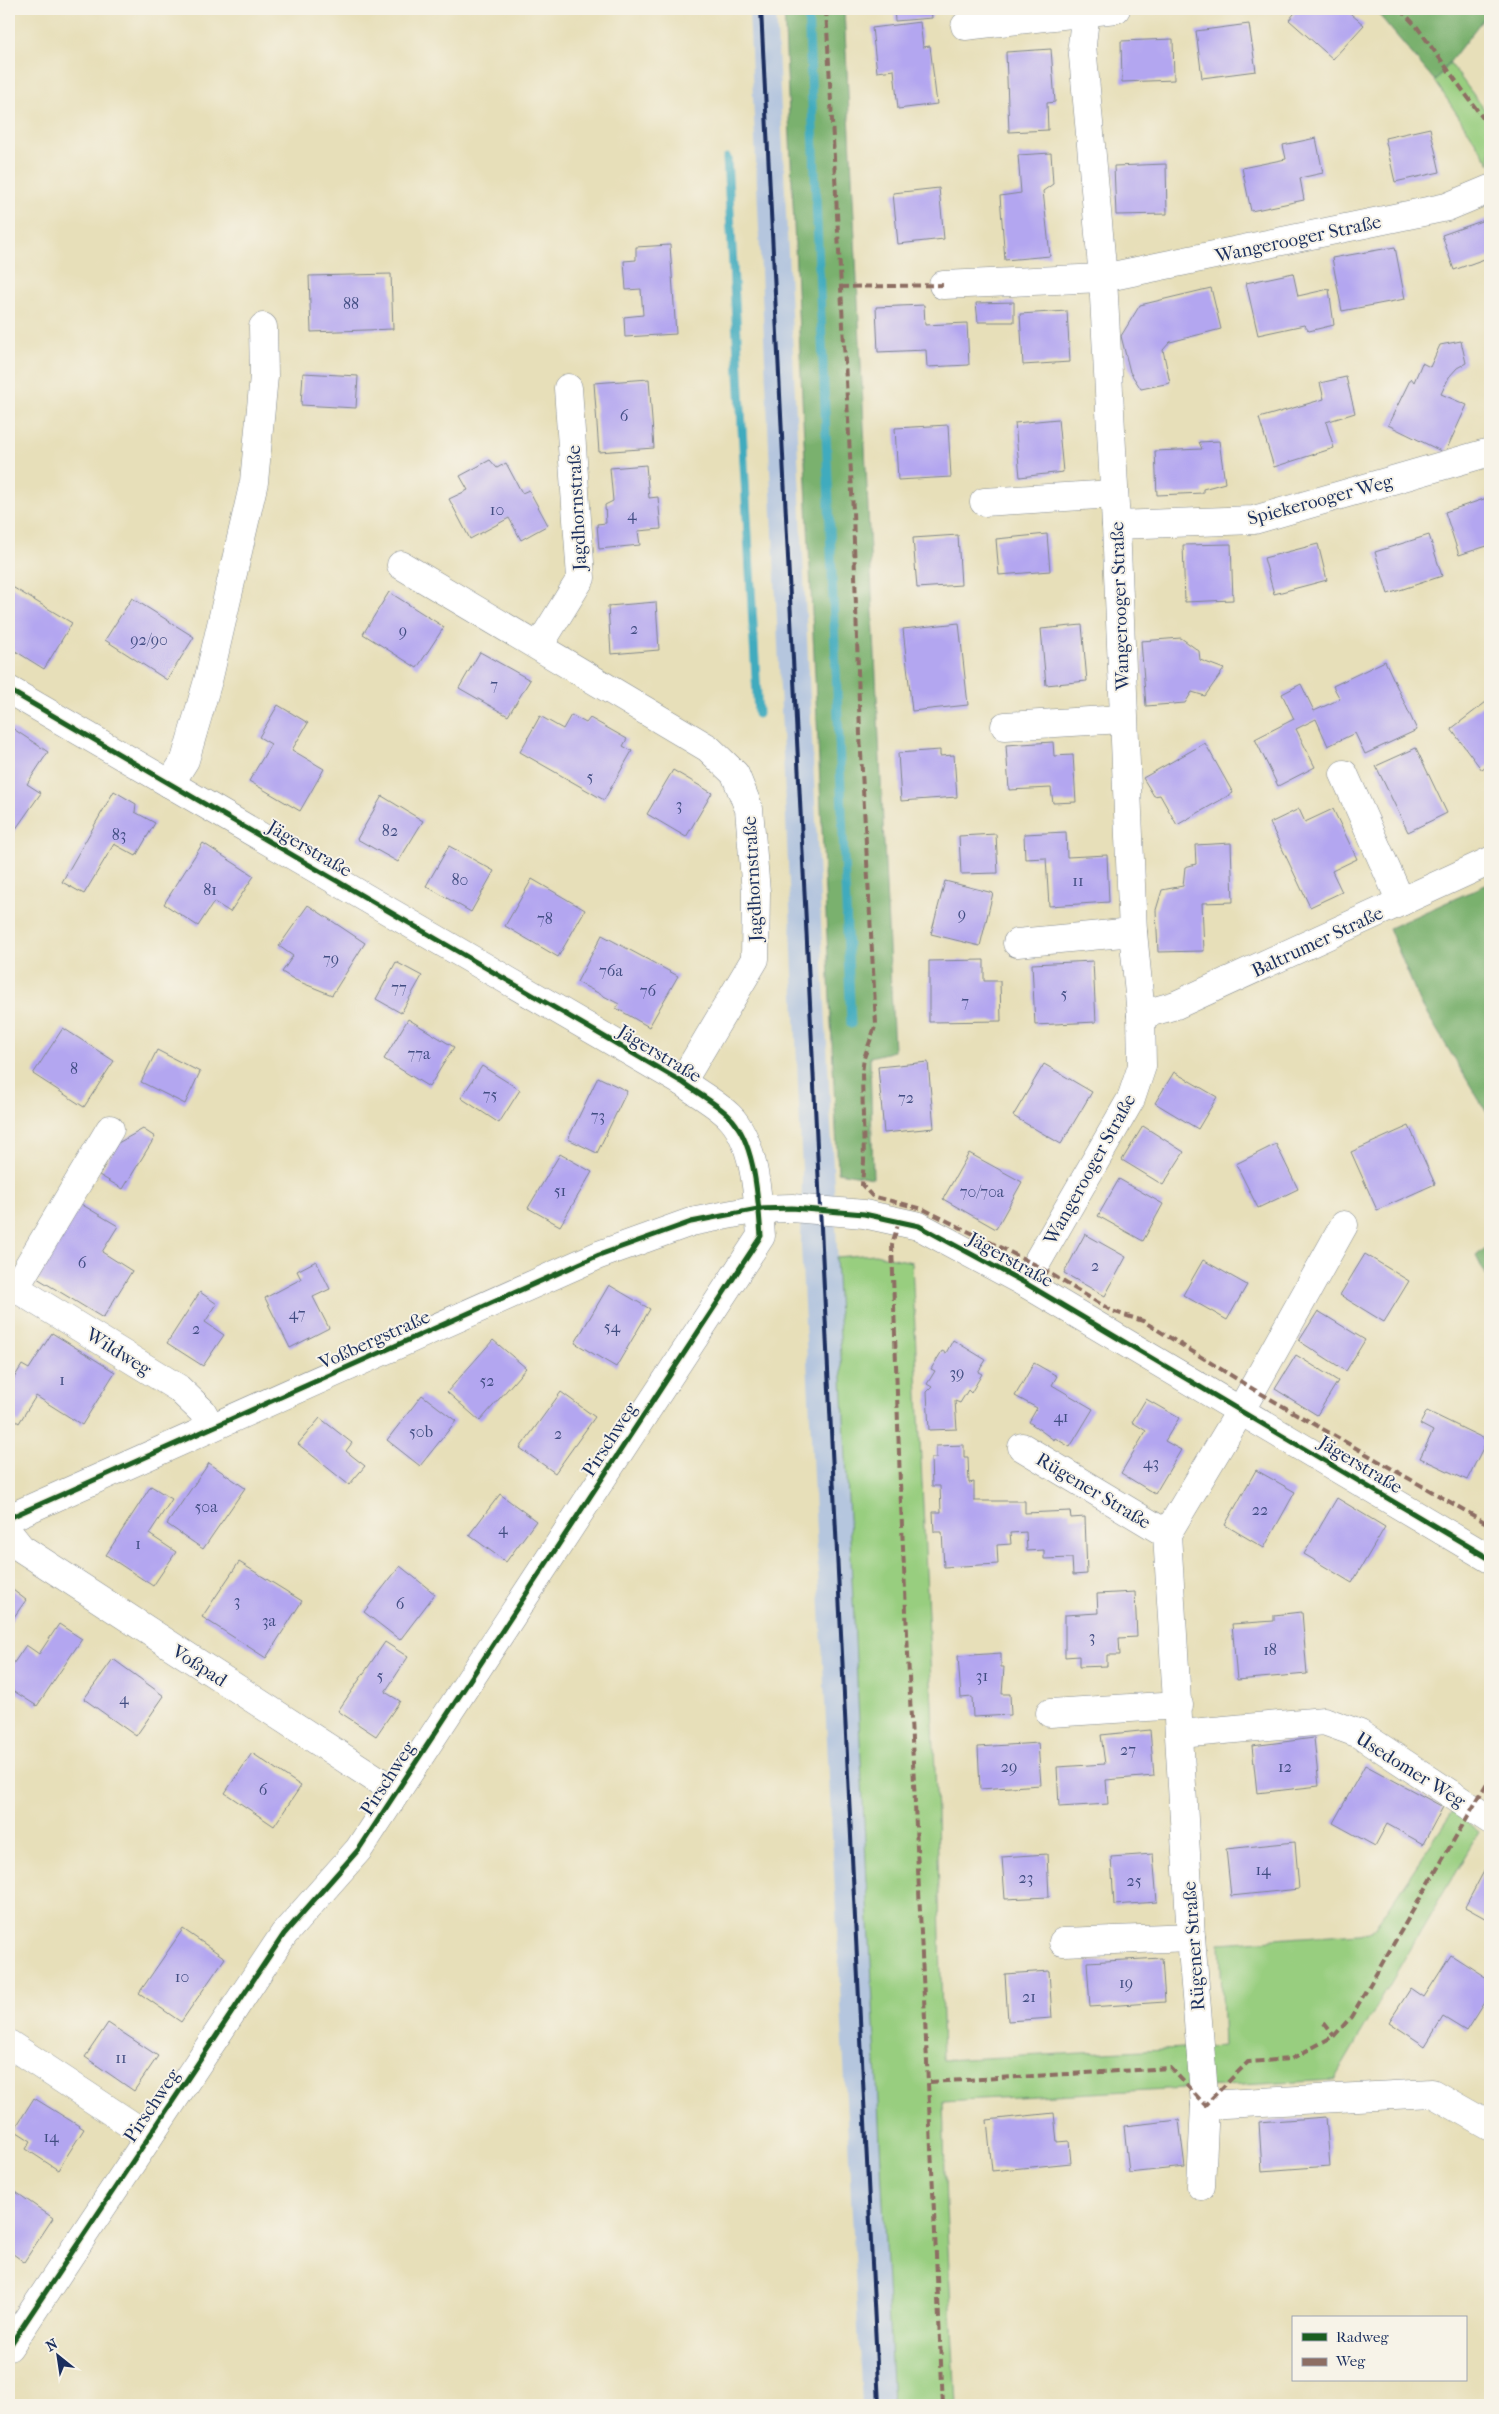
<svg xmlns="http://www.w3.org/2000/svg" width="1499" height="2414" viewBox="0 0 1499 2414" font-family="'IM FELL French Canon',serif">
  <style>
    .industrial { fill: #b5c6de }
    .green { fill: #98ce7f; stroke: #5a7e6e }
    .forest { fill: #7ab16e; stroke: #4a7066 }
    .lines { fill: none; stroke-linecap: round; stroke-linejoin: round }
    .stream { stroke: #3fabbe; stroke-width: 9 }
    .building { fill: #b3a6f0 }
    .minor-casing { stroke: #81878c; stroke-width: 29 }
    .minor { stroke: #fff; stroke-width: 28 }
    .rail { stroke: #1b2f5e; stroke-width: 4 }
    .quiet { stroke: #8d6e63; stroke-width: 4; stroke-dasharray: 8 4; stroke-linecap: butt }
    .cycleway-casing { stroke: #f7f3e8; stroke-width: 8 }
    .cycleway { stroke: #1b5e20; stroke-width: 5 }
    .labels { text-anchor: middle; stroke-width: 4; stroke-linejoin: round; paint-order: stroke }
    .number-label { font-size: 16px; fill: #414d82 }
    .street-label { font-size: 19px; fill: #1b2f5e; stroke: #f7f3e8 }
  </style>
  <rect width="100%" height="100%" fill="#f7f3e8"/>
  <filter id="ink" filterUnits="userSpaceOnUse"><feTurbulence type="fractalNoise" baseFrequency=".02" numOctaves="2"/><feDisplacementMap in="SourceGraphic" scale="10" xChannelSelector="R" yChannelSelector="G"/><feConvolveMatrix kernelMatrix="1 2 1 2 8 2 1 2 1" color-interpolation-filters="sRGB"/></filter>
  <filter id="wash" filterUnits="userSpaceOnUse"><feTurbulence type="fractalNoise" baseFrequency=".0096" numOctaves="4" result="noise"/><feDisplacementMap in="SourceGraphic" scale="20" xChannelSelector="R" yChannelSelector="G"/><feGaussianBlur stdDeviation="1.12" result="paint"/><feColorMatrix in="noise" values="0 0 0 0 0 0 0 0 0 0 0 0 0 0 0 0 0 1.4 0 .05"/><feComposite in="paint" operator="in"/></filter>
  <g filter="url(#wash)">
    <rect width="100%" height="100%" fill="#e7dfb9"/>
    <path class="industrial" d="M749,9H776L894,2405H862L801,1247L802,1171Z"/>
    <g class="green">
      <path d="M1450,63L1490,117V164L1435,81Z"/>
      <path d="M875,1254L912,1262L937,1814L943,2060L1224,2046L1220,1943L1372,1932L1453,1811L1479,1832L1334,2080L943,2101L946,2208L956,2405H893L836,1257Z"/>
    </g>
    <g class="forest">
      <path d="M784,9H844L894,1051L870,1057L873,1178L838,1172Z"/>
      <path d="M1374,9H1490V10L1435,81Z"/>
      <path d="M1490,883V1118L1420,1002L1389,928Z"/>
      <path d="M1490,1244V1284L1476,1256Z"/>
    </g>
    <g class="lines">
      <g class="stream">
        <path d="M808,9L851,1024"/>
        <path d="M727,158L758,714"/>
      </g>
    </g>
    <g id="blocks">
      <g class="building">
        <path d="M894,9H931L932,18L895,21Z"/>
        <path d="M1298,9H1345L1364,25L1333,59L1289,20Z"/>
        <path d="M920,22L923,47L930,46L937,104L898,109L894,70L877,72L872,28Z"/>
        <path d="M1249,24L1256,71L1202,78L1196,31Z"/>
        <path d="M1173,39L1174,80L1122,82L1121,41Z"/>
        <path d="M1051,49L1055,102L1047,103L1048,130L1009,132L1006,52Z"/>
        <path d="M1430,128L1440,172L1395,182L1385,138Z"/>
        <path d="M1316,138L1323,173L1300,178L1304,200L1251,211L1242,168L1286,159L1283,145Z"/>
        <path d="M1051,153L1053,184L1043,191L1050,256L1005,260L1000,196L1021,193L1018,155Z"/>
        <path d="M1166,164L1167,214L1116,215L1114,166Z"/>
        <path d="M939,188L944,239L898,244L893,193Z"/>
        <path d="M1490,218V257L1454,270L1442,235Z"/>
        <path d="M670,245L676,334L625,337L624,317L643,315L641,289L626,290L624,261L636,260V247Z"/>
        <path d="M1395,247L1405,299L1342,311L1332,258Z"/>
        <path d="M1293,273L1298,296L1329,289L1334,325L1309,331L1304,325L1258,335L1246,283Z"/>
        <path d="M391,274L393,329L311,332L309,276Z"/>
        <path d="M1211,288L1221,329L1170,342L1163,350L1170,383L1141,389L1130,372L1121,336L1140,305Z"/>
        <path d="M1014,302V322H978L976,303Z"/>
        <path d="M924,305L925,325L967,323L969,365L927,367L926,350L878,352L876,307Z"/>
        <path d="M1067,311L1070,362L1023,365L1020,314Z"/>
        <path d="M1461,341L1466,363L1457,368L1449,377L1441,394L1467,405L1445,453L1388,425L1411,378L1414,382L1422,363L1430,367L1440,345Z"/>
        <path d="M303,373L358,376L356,408L301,405Z"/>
        <path d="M1346,377L1355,413L1326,422L1334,448L1274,467L1259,418L1324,399L1320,383Z"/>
        <path d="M649,379L654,448L599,452L594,383Z"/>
        <path d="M1058,419L1063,472L1020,477L1015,423Z"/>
        <path d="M948,425L951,477L898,480L895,428Z"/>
        <path d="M1219,441L1225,483L1203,489V493L1157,495L1155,451L1202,449L1199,442Z"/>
        <path d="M490,460L497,468L506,463L522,493L529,490L548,525L521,540L509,518L470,539L449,499L468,490L460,476Z"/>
        <path d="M646,465L649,498L658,497L661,529L638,531L640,545L599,549L597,524L606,523L605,505L613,501L610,468Z"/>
        <path d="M1490,497V545L1459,555L1445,512Z"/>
        <path d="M1047,534L1050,571L999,575L996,539Z"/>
        <path d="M958,535L961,585L917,588L913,538Z"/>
        <path d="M1429,535L1442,576L1388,594L1375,552Z"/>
        <path d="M1231,544L1233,600L1185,602L1183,545Z"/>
        <path d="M1318,544L1327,580L1274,594L1264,558Z"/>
        <path d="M9,585L72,623L44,669L9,647Z"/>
        <path d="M389,592L444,627L417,668L363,634Z"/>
        <path d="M132,598L194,637L167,680L105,640Z"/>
        <path d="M656,602L659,650L611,654L608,606Z"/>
        <path d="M959,623L968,705L912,711L903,629Z"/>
        <path d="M1082,625L1087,681L1046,685L1041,629Z"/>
        <path d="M1181,638L1199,651L1200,660L1224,669L1205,696L1192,692L1185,703L1146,706L1141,641Z"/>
        <path d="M480,652L530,680L508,716L459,688Z"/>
        <path d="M1385,661L1417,730L1365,754L1355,733L1328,746L1316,719L1296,729L1315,767L1278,786L1255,739L1294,719L1282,694L1301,684L1314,711L1340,699L1333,686Z"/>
        <path d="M1490,699V764L1482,770L1451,729Z"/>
        <path d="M278,705L308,723L292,750L324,769L300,811L249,781L271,744L259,737Z"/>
        <path d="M571,715L586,723L590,718L627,739L623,746L632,751L604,800L520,752L540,716L563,729Z"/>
        <path d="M12,728L48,752L27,784L41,793L13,833L9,830V732Z"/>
        <path d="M1053,742L1054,756L1073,755L1076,802L1053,803L1051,788L1009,790L1006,745Z"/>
        <path d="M1205,743L1233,793L1177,825L1160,795L1154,796L1143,778Z"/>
        <path d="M1416,748L1447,813L1408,832L1376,766Z"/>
        <path d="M940,750V756L954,755L957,797L901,801L898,753Z"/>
        <path d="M673,770L712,793L686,837L647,814Z"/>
        <path d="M114,791L136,804L135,812L155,823L136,856L114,844L84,894L62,882Z"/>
        <path d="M382,796L423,821L398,862L357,839Z"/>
        <path d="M1299,809L1305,822L1333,809L1357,859L1332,871L1342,892L1310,907L1270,823Z"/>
        <path d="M1066,832L1067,857L1107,855L1109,902L1049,906L1046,858L1025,859L1024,834Z"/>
        <path d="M996,834L998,873L961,874L959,836Z"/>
        <path d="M203,843L254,876L230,912L214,902L198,926L164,904Z"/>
        <path d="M1231,843L1233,902L1202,903L1204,951L1158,952L1156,910L1162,890L1183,886L1185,867L1196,864L1195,845Z"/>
        <path d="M449,846L494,871L471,912L426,886Z"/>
        <path d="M532,879L585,910L558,957L505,926Z"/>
        <path d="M945,881L993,893L980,946L931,934Z"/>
        <path d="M308,905L365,943L332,995L295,980L282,972L293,956L279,946Z"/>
        <path d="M602,935L678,976L649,1027L616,1008L619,1004L577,982Z"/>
        <path d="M984,960V981H1000L1001,1021L929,1022V961Z"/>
        <path d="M1093,961L1096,1022L1035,1025L1032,964Z"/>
        <path d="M396,962L422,976L401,1013L376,999Z"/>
        <path d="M408,1019L454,1047L429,1087L384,1059Z"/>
        <path d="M63,1028L114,1061L84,1107L33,1074Z"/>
        <path d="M157,1050L200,1072L185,1104L141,1082Z"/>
        <path d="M928,1062L934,1128L884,1133L878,1067Z"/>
        <path d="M1044,1064L1092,1092L1061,1144L1013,1116Z"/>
        <path d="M482,1066L520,1090L499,1123L461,1098Z"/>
        <path d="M1174,1072L1217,1097L1198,1129L1155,1103Z"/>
        <path d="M598,1077L627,1091L597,1153L568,1139Z"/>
        <path d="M1143,1126L1184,1152L1163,1185L1122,1160Z"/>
        <path d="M1409,1126L1435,1184L1377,1210L1351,1152Z"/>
        <path d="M143,1129L155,1137L123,1189L99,1175L118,1143Z"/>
        <path d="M1276,1144L1298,1189L1258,1208L1236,1164Z"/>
        <path d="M969,1153L1022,1182L996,1229L943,1199Z"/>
        <path d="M560,1154L592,1172L560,1226L528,1208Z"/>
        <path d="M1119,1179L1163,1204L1143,1241L1098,1216Z"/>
        <path d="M81,1204L118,1226L102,1252L132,1271L103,1318L37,1278Z"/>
        <path d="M1085,1234L1126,1257L1105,1296L1064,1273Z"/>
        <path d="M1365,1254L1409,1281L1384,1322L1340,1295Z"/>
        <path d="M1203,1260L1247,1285L1227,1320L1183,1295Z"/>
        <path d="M316,1261L330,1289L313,1297L329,1328L290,1348L265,1298L301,1279L297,1271Z"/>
        <path d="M609,1285L650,1309L616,1367L575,1343Z"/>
        <path d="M200,1292L217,1304L205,1322L224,1335L203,1366L167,1343Z"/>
        <path d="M1318,1311L1365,1340L1346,1371L1299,1341Z"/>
        <path d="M52,1333L115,1372L82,1425L36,1396L19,1423L9,1416V1386L22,1365L29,1369Z"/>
        <path d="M493,1340L526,1368L480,1421L447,1392Z"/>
        <path d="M953,1340L986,1360L978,1372L982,1374L971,1393L968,1390L960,1403L955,1401L957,1429L929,1430L927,1392L932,1387L927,1384L935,1371L931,1369L942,1351L946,1353Z"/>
        <path d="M1296,1355L1338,1381L1317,1415L1275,1389Z"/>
        <path d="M1034,1363L1057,1376L1052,1385L1093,1409L1070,1447L1055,1438L1054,1440L1029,1422L1037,1408L1015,1396Z"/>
        <path d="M561,1392L595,1417L555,1473L520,1448Z"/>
        <path d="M422,1395L456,1421L420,1466L387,1440Z"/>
        <path d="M1146,1399L1179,1418L1165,1441L1181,1450L1155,1494L1121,1473L1146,1431L1132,1422Z"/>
        <path d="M1427,1411L1487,1440L1467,1480L1420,1458L1433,1431L1420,1424Z"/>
        <path d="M320,1418L352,1443L346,1451L365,1466L349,1485L298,1444Z"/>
        <path d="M964,1445V1457H968L969,1483L974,1482V1501H1025V1513L1070,1511L1071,1518L1085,1517L1087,1574L1073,1575L1072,1558L1044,1559V1550L1027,1551L1026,1532L1010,1533L1011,1544L997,1545L998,1564L944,1567L942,1532H934L933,1512H941L940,1486H932L931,1458H936V1446Z"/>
        <path d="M209,1463L245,1488L203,1549L167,1524Z"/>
        <path d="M1256,1470L1295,1492L1264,1548L1225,1525Z"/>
        <path d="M151,1486L172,1499L149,1534L176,1552L153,1586L106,1555Z"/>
        <path d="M500,1494L536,1521L506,1562L469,1535Z"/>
        <path d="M1337,1498L1385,1527L1352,1583L1304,1554Z"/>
        <path d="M239,1562L302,1601L266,1658L202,1617Z"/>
        <path d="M400,1566L435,1594L400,1640L364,1612Z"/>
        <path d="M9,1587L26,1600L9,1624Z"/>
        <path d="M1135,1592L1137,1637L1119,1638L1120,1655H1107V1666L1079,1667V1656L1065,1657V1615L1098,1613L1097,1594Z"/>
        <path d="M1302,1612L1307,1674L1237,1680L1232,1624L1274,1621V1615Z"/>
        <path d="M59,1624L82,1639L37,1706L9,1688V1670L26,1645L39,1654Z"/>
        <path d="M385,1642L408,1657L385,1692L400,1701L376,1736L338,1711Z"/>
        <path d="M1001,1653V1667H1004L1002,1694H1010L1011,1715L973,1717L972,1697L961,1698L958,1656Z"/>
        <path d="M113,1659L164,1696L136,1736L84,1699Z"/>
        <path d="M1150,1730L1154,1776L1106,1780L1108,1804L1059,1807L1057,1767L1105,1764L1101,1735Z"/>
        <path d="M1314,1738L1319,1786L1257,1793L1252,1746Z"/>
        <path d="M1038,1743L1041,1785L980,1789L978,1747Z"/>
        <path d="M252,1753L301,1786L274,1826L225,1793Z"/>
        <path d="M1365,1765L1443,1807L1423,1844L1387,1824L1375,1846L1333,1823Z"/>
        <path d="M1295,1842L1299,1889L1231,1896L1226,1849Z"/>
        <path d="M1047,1854L1049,1897L1005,1899L1002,1857Z"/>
        <path d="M1153,1854L1157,1902L1114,1905L1111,1857Z"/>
        <path d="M1490,1860V1921L1465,1907Z"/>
        <path d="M183,1929L225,1958L181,2022L139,1993Z"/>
        <path d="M1451,1955L1490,1980V1993L1466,2031L1443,2017L1425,2046L1389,2022L1411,1988L1424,1997Z"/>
        <path d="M1162,1958L1165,2002L1090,2007L1087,1962Z"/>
        <path d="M1049,1971L1052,2018L1008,2021L1005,1974Z"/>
        <path d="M108,2023L158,2056L134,2091L85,2057Z"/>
        <path d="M34,2098L84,2129L58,2170L26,2149L31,2141L14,2130Z"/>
        <path d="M1054,2113L1057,2142L1069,2141L1071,2163L992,2171L987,2120Z"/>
        <path d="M1326,2117L1330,2166L1262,2171L1259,2122Z"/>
        <path d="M1179,2120L1185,2167L1129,2173L1124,2126Z"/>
        <path d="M10,2188L53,2218L24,2262L9,2251Z"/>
      </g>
    </g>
  </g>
  <g filter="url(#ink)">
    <use href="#blocks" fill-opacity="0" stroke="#81878c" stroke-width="1"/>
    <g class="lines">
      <defs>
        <g id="minor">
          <path d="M965,26L1116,9"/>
          <path d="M943,285L1103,278L1082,45L1086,9"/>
          <path d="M984,502L1114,494"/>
          <path d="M1116,525L1254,520L1490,452"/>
          <path d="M401,565L708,748L735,774L749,809L756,892L755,959L682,1082"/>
          <path d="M539,646L581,578L568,388"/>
          <path d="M9,690L682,1082C697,1093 716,1103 729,1116C756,1142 758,1201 761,1236L359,1849L284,1934L9,2347"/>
          <path d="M1005,726L1123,719"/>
          <path d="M1344,774L1401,902"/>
          <path d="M170,784L185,760L209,677L254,482L264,376L263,327"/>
          <path d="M1017,943L1133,932"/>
          <path d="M1141,1015L1176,1005L1490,861"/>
          <path d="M1025,1283L1131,1099L1142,1066L1141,1015L1133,932L1116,525L1103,278L1447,207L1490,189"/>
          <path d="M9,1284L178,1388L202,1411L211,1427"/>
          <path d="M15,1288L110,1129"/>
          <path d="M1022,1447L1167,1534"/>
          <path d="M9,1518L599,1255L691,1222L758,1209L792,1208L864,1214L919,1226L1025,1283L1490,1559"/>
          <path d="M9,1533L21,1548L396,1792"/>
          <path d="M1050,1713L1179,1705"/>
          <path d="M1180,1734L1324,1721L1360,1734L1490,1820"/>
          <path d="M1063,1942L1191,1937"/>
          <path d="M9,2044L148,2136"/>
          <path d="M1205,2105L1432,2093L1490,2126"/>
          <path d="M1201,2186L1205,2105L1191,1937L1167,1534L1241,1410L1344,1225"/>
        </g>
      </defs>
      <use href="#minor" class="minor-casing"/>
      <use href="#minor" class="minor"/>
      <path class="rail" d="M761,9L879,2405"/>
      <g class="quiet">
        <path d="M826,9L853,511L860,735L876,1024L864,1058L862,1073L864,1161L862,1185L872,1196L923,1209L1036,1265L1112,1311L1143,1321L1253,1389L1490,1525"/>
        <path d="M1400,9L1417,27L1490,128"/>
        <path d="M840,287L943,285"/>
        <path d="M899,1221L892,1245L900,1483L943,2405"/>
        <path d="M1324,2023L1334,2036"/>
        <path d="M930,2082L1171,2068L1205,2105L1248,2062L1291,2059L1334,2036L1351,2017L1490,1778"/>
      </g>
      <defs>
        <g id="cycleway">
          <path d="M9,690L682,1082C697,1093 716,1103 729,1116C756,1142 758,1201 761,1236L359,1849L284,1934L9,2347"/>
          <path d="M9,1518L599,1255L691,1222L758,1209L792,1208L864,1214L919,1226L1025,1283L1490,1559"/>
        </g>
      </defs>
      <use href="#cycleway" class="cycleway-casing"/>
      <use href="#cycleway" class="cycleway"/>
    </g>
  </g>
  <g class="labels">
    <g class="number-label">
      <text x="351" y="309">88</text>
      <text x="624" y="421">6</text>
      <text x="497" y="515">10</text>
      <text x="632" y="520">4</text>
      <text x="634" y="634">2</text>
      <text x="403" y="636">9</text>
      <text x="149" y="645">92/90</text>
      <text x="494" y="690">7</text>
      <text x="590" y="782">5</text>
      <text x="679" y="810">3</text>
      <text x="390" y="836">82</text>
      <text x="119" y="840">83</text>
      <text x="460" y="885">80</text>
      <text x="1078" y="886">11</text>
      <text x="210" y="895">81</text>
      <text x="962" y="919">9</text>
      <text x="545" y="924">78</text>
      <text x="331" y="964">79</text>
      <text x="611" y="976">76a</text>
      <text x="399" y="993">77</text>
      <text x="648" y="996">76</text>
      <text x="1064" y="999">5</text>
      <text x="965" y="1007">7</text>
      <text x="419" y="1059">77a</text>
      <text x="74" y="1074">8</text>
      <text x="490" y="1100">75</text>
      <text x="906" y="1103">72</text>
      <text x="598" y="1121">73</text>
      <text x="560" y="1196">51</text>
      <text x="982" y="1197">70/70a</text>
      <text x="82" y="1268">6</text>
      <text x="1095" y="1271">2</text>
      <text x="297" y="1319">47</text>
      <text x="612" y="1332">54</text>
      <text x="196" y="1334">2</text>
      <text x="957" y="1378">39</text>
      <text x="62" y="1385">1</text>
      <text x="487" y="1386">52</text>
      <text x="1061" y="1422">41</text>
      <text x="421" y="1437">50b</text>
      <text x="558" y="1439">2</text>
      <text x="1151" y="1468">43</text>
      <text x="206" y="1512">50a</text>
      <text x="1260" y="1515">22</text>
      <text x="503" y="1534">4</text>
      <text x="138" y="1549">1</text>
      <text x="237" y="1606">3</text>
      <text x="400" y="1609">6</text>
      <text x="269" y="1626">3a</text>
      <text x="1092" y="1642">3</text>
      <text x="1270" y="1655">18</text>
      <text x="380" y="1681">5</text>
      <text x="982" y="1681">31</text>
      <text x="124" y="1704">4</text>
      <text x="1128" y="1755">27</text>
      <text x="1009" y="1772">29</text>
      <text x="1285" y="1772">12</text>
      <text x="263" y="1795">6</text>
      <text x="1263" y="1875">14</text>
      <text x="1026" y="1883">23</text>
      <text x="1134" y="1886">25</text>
      <text x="182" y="1982">10</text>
      <text x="1126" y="1988">19</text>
      <text x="1029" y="2002">21</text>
      <text x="121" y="2063">11</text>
      <text x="51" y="2142">14</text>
    </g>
    <g class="street-label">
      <text transform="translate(1298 238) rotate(-12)" y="7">Wangerooger Straße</text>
      <text transform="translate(1320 499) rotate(-15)" y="7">Spiekerooger Weg</text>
      <text transform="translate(576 508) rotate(-93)" y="7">Jagdhornstraße</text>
      <text transform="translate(1119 606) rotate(-92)" y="7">Wangerooger Straße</text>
      <text transform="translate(310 848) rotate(30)" y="7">Jägerstraße</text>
      <text transform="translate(752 879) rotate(-93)" y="7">Jagdhornstraße</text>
      <text transform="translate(1317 941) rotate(-25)" y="7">Baltrumer Straße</text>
      <text transform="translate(660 1053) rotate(31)" y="7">Jägerstraße</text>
      <text transform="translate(1089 1169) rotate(-61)" y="7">Wangerooger Straße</text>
      <text transform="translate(1011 1259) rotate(29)" y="7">Jägerstraße</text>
      <text transform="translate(374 1339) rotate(-24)" y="7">Voßbergstraße</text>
      <text transform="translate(119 1351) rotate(32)" y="7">Wildweg</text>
      <text transform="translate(609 1439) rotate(-57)" y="7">Pirschweg</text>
      <text transform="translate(1361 1464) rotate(31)" y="7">Jägerstraße</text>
      <text transform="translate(1094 1490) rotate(31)" y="7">Rügener Straße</text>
      <text transform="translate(200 1665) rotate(33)" y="7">Voßpad</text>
      <text transform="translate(1411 1769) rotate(32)" y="7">Usedomer Weg</text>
      <text transform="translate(387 1778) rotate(-57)" y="7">Pirschweg</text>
      <text transform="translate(1193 1946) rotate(-94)" y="7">Rügener Straße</text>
      <text transform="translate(151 2105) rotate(-56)" y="7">Pirschweg</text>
    </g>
  </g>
  <rect width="1499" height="2414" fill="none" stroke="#f7f3e8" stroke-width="30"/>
  <rect x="1292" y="2316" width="175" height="65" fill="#f7f3e8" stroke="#9fa5b1"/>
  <rect x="1302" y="2333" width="25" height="8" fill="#1b5e20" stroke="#9fa5b1"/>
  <text x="1336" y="2342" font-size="15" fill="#1b2f5e">Radweg</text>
  <rect x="1302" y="2358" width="25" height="8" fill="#8d6e63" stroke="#9fa5b1"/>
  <text x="1336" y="2366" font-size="15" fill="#1b2f5e">Weg</text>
  <g transform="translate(58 2356) rotate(330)" stroke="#f7f3e8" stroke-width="4" paint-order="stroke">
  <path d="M0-4L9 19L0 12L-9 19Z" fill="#1b2f5e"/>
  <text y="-8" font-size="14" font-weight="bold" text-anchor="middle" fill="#1b2f5e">N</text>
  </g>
</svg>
